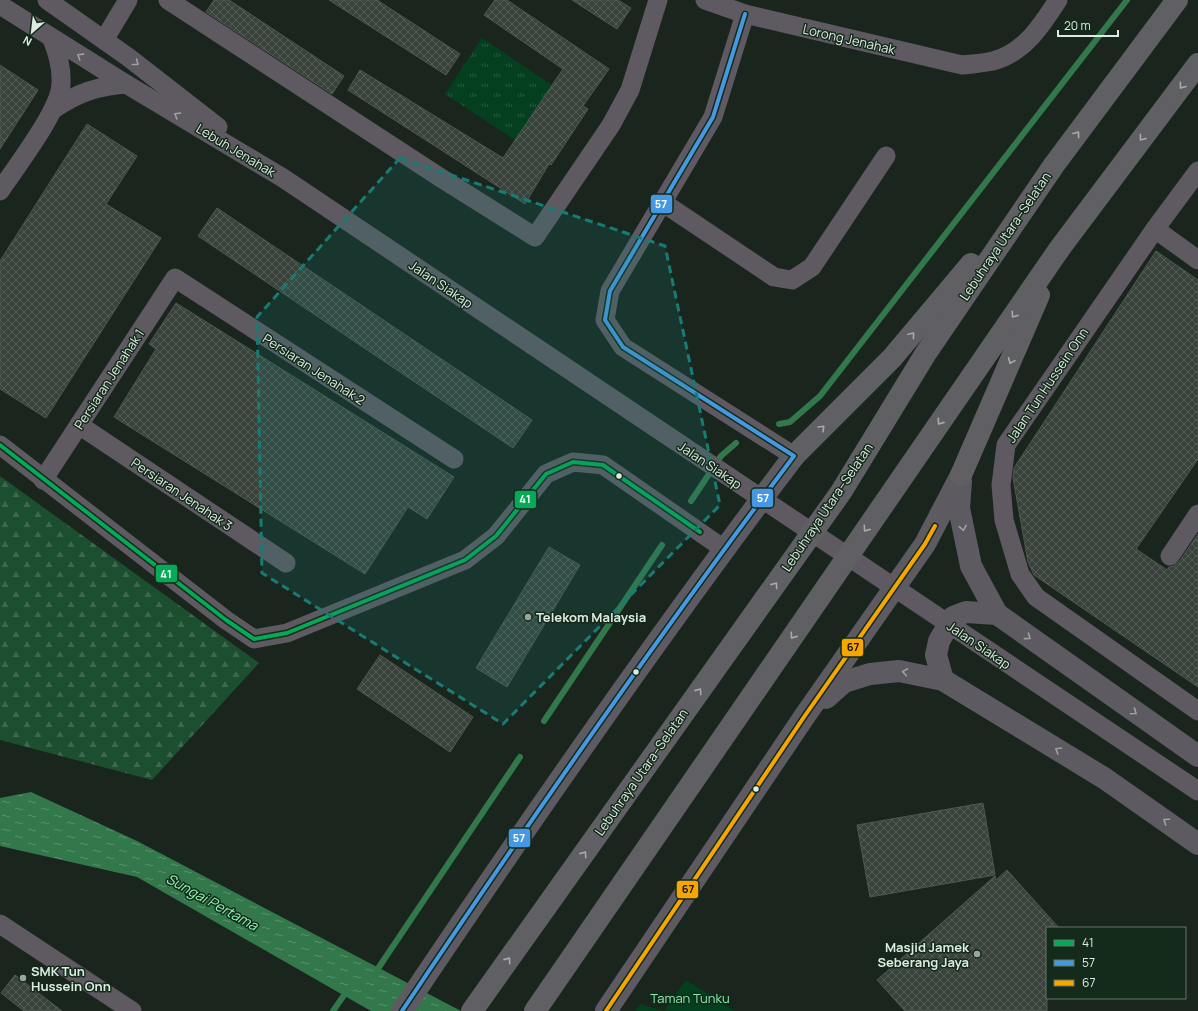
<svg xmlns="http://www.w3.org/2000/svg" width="1198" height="1011" viewBox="0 0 1198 1011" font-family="Manrope,sans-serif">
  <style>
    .grass { fill: url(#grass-tufts) }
    .forest { fill: url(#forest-firs) }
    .park { fill: #043f20 }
    .water { fill: url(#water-ripples) }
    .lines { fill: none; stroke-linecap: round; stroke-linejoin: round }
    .stream { stroke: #33784b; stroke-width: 6 }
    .building { fill: url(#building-cross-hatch); stroke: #4d5851 }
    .minor { stroke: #5f5962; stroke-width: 19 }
    .major { stroke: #5d5a61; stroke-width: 22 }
    .highway { stroke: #606064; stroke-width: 22 }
    .bus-1-casing { stroke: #142a1b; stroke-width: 7 }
    .bus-2-casing { stroke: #142a1b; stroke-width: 7 }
    .bus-3-casing { stroke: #142a1b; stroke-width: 7 }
    .bus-1 { stroke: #06aa56; stroke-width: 4 }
    .bus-2 { stroke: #4699e1; stroke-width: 4 }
    .bus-3 { stroke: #f7a600; stroke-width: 4 }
    .oneway { stroke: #9ea2a2 }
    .oneway2 { stroke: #a5aca9 }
    .oneway3 { stroke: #9ea2a1 }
    .marked { fill: #197c74; fill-opacity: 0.2; stroke: #197c74; stroke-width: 3; stroke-dasharray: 8 5; stroke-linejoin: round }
    .bus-dot { fill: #deebe1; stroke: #142a1b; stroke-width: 1.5 }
    .poi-dot { fill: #99a69c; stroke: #142a1b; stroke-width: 1.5 }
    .labels { text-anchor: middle; stroke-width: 3; stroke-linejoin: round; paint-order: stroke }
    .street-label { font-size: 13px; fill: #deebe1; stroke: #142a1b }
    .poi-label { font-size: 13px; font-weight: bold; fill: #deebe1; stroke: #142a1b; text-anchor: start }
    .park-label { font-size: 13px; fill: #86eba6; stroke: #142a1b }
    .water-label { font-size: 14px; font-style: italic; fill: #90f5b0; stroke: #142a1b }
    .line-badge { stroke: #142a1b; stroke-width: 1.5 }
    .badge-label { font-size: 11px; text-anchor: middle; font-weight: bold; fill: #fff }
    .pale-badge-label { font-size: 11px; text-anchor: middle; font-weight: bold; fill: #111 }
  </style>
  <defs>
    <pattern id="grass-tufts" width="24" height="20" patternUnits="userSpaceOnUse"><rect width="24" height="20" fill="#043f20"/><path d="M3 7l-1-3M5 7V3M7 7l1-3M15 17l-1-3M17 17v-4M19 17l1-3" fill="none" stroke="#285b40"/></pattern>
    <pattern id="forest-firs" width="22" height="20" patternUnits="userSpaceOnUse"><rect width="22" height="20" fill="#1c4f2f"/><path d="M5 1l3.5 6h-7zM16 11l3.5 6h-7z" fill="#3d684d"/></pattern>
    <pattern id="water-ripples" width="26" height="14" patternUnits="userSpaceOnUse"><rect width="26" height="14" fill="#33784b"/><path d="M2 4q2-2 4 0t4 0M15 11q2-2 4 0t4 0" fill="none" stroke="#5a926d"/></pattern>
    <pattern id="building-cross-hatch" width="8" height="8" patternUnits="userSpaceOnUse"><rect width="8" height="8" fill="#39423b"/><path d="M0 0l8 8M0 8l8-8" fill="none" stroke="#555d57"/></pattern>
  </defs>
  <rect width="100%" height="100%" fill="#19251d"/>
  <path class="grass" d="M482,38L552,85L515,140L445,94Z"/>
  <path class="forest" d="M0,476L259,663L152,780L0,740Z"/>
  <path class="park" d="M686,980L735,1011H635L640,1004L664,1011Z"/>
  <path class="water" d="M31,792L137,841L461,1011H371L137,877L0,846V798Z"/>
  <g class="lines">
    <g class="stream">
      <path d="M779,424L790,422L820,396L1127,0"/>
      <path d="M691,501L721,456L736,443"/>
      <path d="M544,721L662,545"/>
      <path d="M375,973L520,757"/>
      <path d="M333,1011L349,988"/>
    </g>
  </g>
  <g class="building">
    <path d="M214,0H229L344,76L332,94L206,12Z"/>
    <path d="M329,0H377L460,54L446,75Z"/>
    <path d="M495,0H507L609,69L583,106L588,109L551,165L549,164L525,204L348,90L360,70L503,158L563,69L484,15Z"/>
    <path d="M572,0H618L631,8L617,29Z"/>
    <path d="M0,65L38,90L0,149Z"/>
    <path d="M87,124L137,156L106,204L161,238L46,418L0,389V261Z"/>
    <path d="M217,208L532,420L513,448L198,236Z"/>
    <path d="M1156,251L1198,280V459L1136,549L1167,570L1169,567L1174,566L1179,562L1198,534V687L1034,575L1028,562L1013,478L1014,468Z"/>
    <path d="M176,303L454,477L427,519L408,507L365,574L114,417L156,349L149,344Z"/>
    <path d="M549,547L580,565L507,687L476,668Z"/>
    <path d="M380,655L473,717L450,752L357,689Z"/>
    <path d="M983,803L995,875L870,897L857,825Z"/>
    <path d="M1007,870L1059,928H1047V1011H905L877,980L995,876L996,880Z"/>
    <path d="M15,975L62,1011H24L1,993Z"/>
  </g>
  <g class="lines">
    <g class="minor">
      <path d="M47,0L128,57L218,127"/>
      <path d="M168,0L441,178L535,237L611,125L630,90L658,0"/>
      <path d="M705,0L745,14L962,65C973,64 984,63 993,61C1024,53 1042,25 1058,0"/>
      <path d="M0,5L126,84L283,178L1198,791"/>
      <path d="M745,14L713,117L610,291L605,320L623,347L794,456"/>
      <path d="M104,40L128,0"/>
      <path d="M54,109C77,93 98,86 126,84"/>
      <path d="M1198,171L1155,229L1006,445L1001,485L1004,520L1020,574L1036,597L1198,711"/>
      <path d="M0,191C16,167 60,110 61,84C62,68 58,54 52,39"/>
      <path d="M662,202L774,277L792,280L812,267L886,156"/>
      <path d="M1155,229L1198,260"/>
      <path d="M79,425L286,563"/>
      <path d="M0,445L226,620L254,639L287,633L465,560L496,536L546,474L573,462L603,465L724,549"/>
      <path d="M43,480L175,278L454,459"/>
      <path d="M1170,556L1198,514"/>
      <path d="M0,924L132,1011"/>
    </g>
    <g class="major">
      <path d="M961,481L959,508L971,566L997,614L1198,756"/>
      <path d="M943,680L936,655L939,641L953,617L966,612L997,614"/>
      <path d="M826,698L844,682L870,674L899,671L943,680L1104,778L1198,844"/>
      <path d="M402,1011C528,823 657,637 794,456"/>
      <path d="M606,1011L804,717L925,544L961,475"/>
    </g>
    <g class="highway">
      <path d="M794,456L892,358L971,264"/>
      <path d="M961,475L1039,295"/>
      <path d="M472,1011L841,492L926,353L1054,165L1177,0"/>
      <path d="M535,1011L1060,248L1198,64"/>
    </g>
    <defs>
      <path id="bus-1" d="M0,445L226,620L254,639L287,633L465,560L496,536L546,474L573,462L603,465L700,532"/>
      <path id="bus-2" d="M402,1011C528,823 657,637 794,456L623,347L605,320L610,291L713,117L745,14"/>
      <path id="bus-3" d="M606,1011L804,717L925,544L935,526"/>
    </defs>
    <use href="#bus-1" class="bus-1-casing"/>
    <use href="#bus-2" class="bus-2-casing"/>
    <use href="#bus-3" class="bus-3-casing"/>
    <use href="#bus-1" class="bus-1"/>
    <use href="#bus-2" class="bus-2"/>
    <use href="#bus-3" class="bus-3"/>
  </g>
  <defs><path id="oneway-chevron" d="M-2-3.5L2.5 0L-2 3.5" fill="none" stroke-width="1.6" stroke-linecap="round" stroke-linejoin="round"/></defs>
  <g class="oneway">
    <use href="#oneway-chevron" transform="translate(80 56) rotate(-148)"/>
    <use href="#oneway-chevron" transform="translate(136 63) rotate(38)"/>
    <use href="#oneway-chevron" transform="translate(177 115) rotate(-149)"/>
  </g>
  <g class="oneway2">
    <use href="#oneway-chevron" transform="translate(1182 86) rotate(127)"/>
    <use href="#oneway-chevron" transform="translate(1077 134) rotate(-53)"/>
    <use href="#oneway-chevron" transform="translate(1142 138) rotate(127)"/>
    <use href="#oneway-chevron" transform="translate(1014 315) rotate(125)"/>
    <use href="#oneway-chevron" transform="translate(912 335) rotate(-50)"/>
    <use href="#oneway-chevron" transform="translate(1011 361) rotate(114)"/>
    <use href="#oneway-chevron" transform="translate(940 422) rotate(125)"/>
    <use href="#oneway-chevron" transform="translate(822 428) rotate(-45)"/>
    <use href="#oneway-chevron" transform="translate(866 529) rotate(125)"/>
    <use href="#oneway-chevron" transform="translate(775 585) rotate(-55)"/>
    <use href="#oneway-chevron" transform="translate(793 636) rotate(125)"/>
    <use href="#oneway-chevron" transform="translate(699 691) rotate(-55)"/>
    <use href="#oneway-chevron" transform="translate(584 854) rotate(-55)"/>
    <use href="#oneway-chevron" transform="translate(508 960) rotate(-55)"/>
  </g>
  <g class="oneway3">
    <use href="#oneway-chevron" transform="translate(963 528) rotate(79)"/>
    <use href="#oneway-chevron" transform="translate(1028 637) rotate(36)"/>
    <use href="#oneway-chevron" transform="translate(905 672) rotate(-170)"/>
    <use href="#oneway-chevron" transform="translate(1134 712) rotate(35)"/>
    <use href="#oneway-chevron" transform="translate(1058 750) rotate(-149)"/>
    <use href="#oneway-chevron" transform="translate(1166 821) rotate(-145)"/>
  </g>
  <path class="marked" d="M400,158L665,246L720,505L503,724L262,573L257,317Z"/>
  <g class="bus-dot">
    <circle cx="619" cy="476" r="3.5"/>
    <circle cx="636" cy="672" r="3.5"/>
    <circle cx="756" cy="789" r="3.5"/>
  </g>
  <g class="poi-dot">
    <circle cx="528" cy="617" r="4"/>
    <circle cx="977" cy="954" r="4"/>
    <circle cx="23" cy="978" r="4"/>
  </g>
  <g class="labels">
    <g class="street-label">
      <text transform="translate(849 39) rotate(13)" y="5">Lorong Jenahak</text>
      <text transform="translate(236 150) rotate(31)" y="5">Lebuh Jenahak</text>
      <text transform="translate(1005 236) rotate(-56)" y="5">Lebuhraya Utara–Selatan</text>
      <text transform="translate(441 284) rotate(34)" y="5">Jalan Siakap</text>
      <text transform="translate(314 369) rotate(33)" y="5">Persiaran Jenahak 2</text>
      <text transform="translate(109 379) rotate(-57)" y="5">Persiaran Jenahak 1</text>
      <text transform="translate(1047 385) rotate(-56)" y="5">Jalan Tun Hussein Onn</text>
      <text transform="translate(710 465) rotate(34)" y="5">Jalan Siakap</text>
      <text transform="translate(182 494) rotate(34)" y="5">Persiaran Jenahak 3</text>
      <text transform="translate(827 507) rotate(-56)" y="5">Lebuhraya Utara–Selatan</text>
      <text transform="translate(979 645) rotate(34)" y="5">Jalan Siakap</text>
      <text transform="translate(641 772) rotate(-55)" y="5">Lebuhraya Utara–Selatan</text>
    </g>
    <g class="poi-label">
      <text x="536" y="622">Telekom Malaysia</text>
      <text x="969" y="952" text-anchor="end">Masjid Jamek<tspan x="969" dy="15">Seberang Jaya</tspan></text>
      <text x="31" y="976">SMK Tun<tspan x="31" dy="15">Hussein Onn</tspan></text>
    </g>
    <g class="park-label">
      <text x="690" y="1003">Taman Tunku</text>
    </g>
    <g class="water-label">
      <text transform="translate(212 902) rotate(29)" y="5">Sungai Pertama</text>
    </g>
  </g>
  <g class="line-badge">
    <rect x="650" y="194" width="23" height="20" rx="4" fill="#4699e1"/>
    <rect x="751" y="488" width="23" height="20" rx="4" fill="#4699e1"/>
    <rect x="514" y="490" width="23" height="19" rx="4" fill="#06aa56"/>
    <rect x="155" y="564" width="23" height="19" rx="4" fill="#06aa56"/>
    <rect x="841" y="638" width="23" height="19" rx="4" fill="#f7a600"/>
    <rect x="508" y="828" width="23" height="20" rx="4" fill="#4699e1"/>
    <rect x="676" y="880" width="23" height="19" rx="4" fill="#f7a600"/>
  </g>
  <g class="badge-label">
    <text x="661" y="208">57</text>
    <text x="763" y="502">57</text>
    <text x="525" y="503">41</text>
    <text x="166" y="578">41</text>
    <text x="519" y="842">57</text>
  </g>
  <g class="pale-badge-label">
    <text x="853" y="651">67</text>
    <text x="688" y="893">67</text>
  </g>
  <rect x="1046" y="927" width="140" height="72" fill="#142a1b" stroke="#65776a"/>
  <rect x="1054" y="940" width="20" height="6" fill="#06aa56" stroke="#65776a"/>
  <text x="1082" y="947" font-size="12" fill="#deebe1">41</text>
  <rect x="1054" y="960" width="20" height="6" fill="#4699e1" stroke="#65776a"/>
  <text x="1082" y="967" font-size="12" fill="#deebe1">57</text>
  <rect x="1054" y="980" width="20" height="6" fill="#f7a600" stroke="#65776a"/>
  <text x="1082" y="987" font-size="12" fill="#deebe1">67</text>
  <g transform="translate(32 32) rotate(208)" stroke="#142a1b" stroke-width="3" paint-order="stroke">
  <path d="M0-3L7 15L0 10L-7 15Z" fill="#deebe1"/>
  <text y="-6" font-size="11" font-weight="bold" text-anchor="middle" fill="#deebe1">N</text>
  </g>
  <path d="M1058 30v6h60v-6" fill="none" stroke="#deebe1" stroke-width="2"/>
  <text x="1064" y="30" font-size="12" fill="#deebe1" stroke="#142a1b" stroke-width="3" paint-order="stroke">20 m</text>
</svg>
